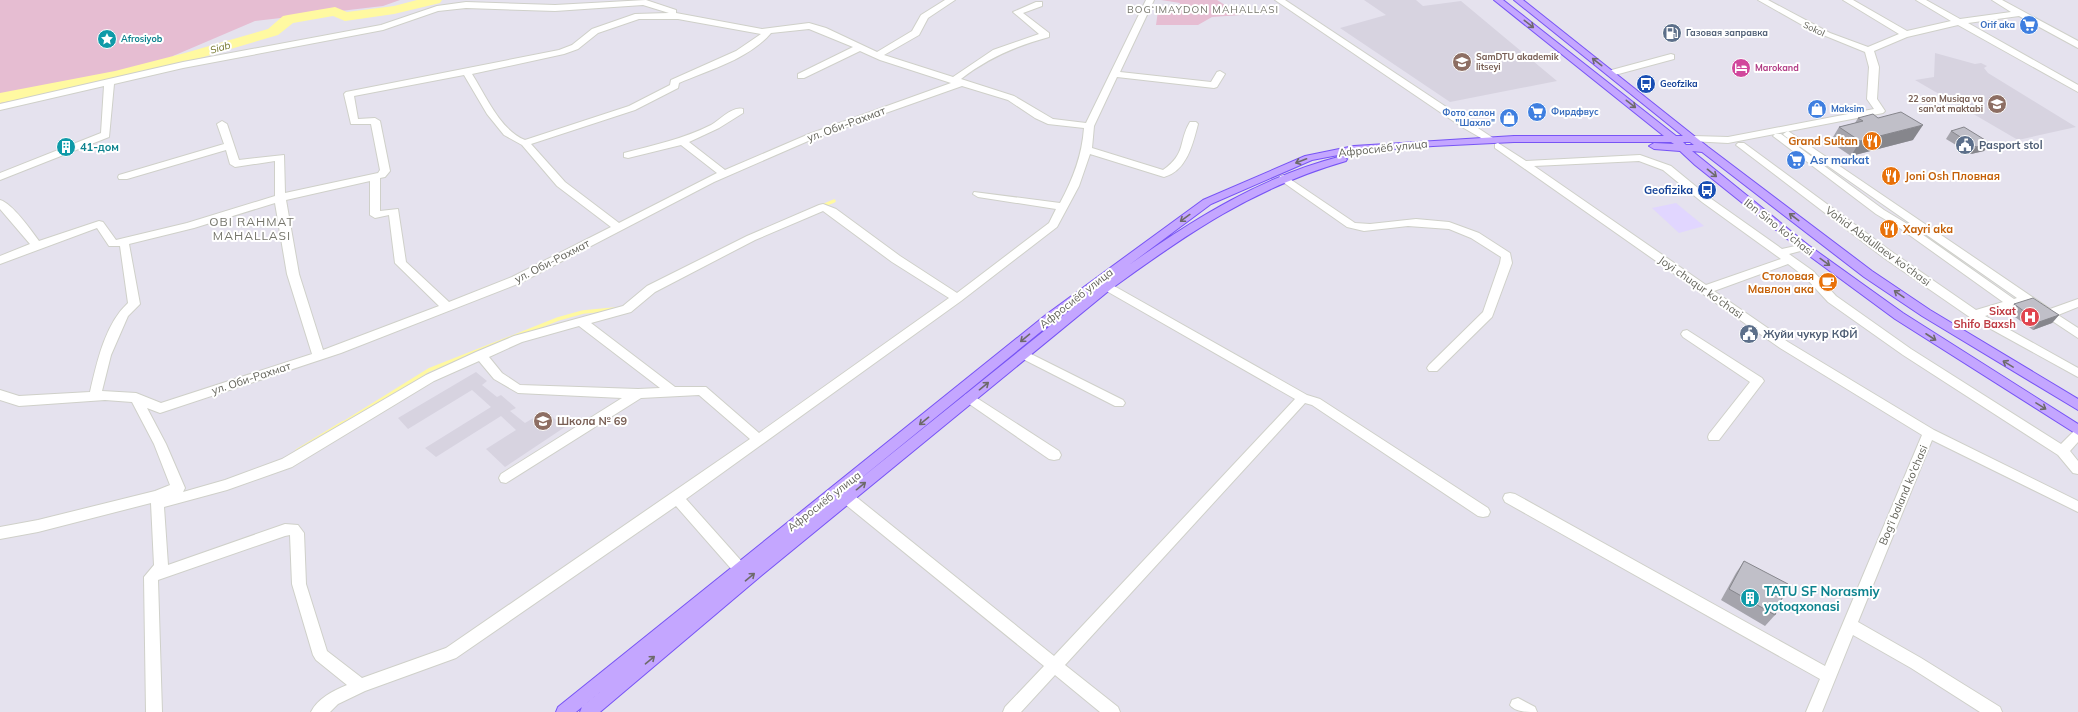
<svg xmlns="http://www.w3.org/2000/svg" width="2078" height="712" viewBox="0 0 2078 712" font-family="Mulish,sans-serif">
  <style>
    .commercial { fill: #e1d6ff }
    .education { fill: #d7d3e0 }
    .green { fill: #e6bdd2 }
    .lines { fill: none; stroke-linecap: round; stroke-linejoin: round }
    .stream-far1 { stroke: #fff9a1; stroke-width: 3.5 }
    .stream { stroke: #fff9a1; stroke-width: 4 }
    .river { fill: #fff9a1; fill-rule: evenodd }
    .minor-casing { stroke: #cfd0c9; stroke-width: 2 }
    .major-casing { stroke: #7754f5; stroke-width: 2 }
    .minor { fill: #fff; fill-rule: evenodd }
    .major { fill: #c4a6ff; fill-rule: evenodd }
    .wall { fill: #a5a4ac }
    .shaded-wall { fill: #86868c }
    .building { fill: #c0bfc8; stroke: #86868c }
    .oneway { stroke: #6d6a6a }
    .labels { text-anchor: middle; stroke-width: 4; stroke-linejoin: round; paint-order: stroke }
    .far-shop-label { font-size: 9px; font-weight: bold; fill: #366cbe; stroke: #fff; text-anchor: end }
    .far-street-label { font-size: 9px; fill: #63635a; stroke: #fff }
    .far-service-label { font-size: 9px; font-weight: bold; fill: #4e5e75; stroke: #fff; text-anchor: start }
    .far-culture-label { font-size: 9px; font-weight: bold; fill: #0d838f; stroke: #fff; text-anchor: start }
    .far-education-label { font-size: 9px; font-weight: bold; fill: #785e54; stroke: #fff; text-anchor: start }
    .far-hotel-label { font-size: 9px; font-weight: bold; fill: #b23c85; stroke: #fff; text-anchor: start }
    .far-transit-label { font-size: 9px; font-weight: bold; fill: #164399; stroke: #fff; text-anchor: start }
    .far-neighbourhood-label { font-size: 10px; letter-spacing: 1px; fill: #75756b; stroke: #fff }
    .far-water-label { font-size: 10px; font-style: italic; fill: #73752b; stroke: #fff }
    .street-label { font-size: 11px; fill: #63635a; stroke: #fff }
    .food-label { font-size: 11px; font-weight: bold; fill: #c56008; stroke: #fff; text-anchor: end }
    .service-label { font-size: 11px; font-weight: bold; fill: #4e5e75; stroke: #fff; text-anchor: start }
    .culture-label { font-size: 11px; font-weight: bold; fill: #0d838f; stroke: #fff; text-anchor: start }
    .shop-label { font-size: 11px; font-weight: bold; fill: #366cbe; stroke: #fff; text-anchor: start }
    .transit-label { font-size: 11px; font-weight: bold; fill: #164399; stroke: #fff; text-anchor: end }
    .health-label { font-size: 11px; font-weight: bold; fill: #be3a42; stroke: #fff; text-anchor: end }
    .education-label { font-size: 11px; font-weight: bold; fill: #785e54; stroke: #fff; text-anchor: start }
    .neighbourhood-label { font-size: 12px; letter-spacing: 1px; fill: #75756b; stroke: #fff }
    .near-culture-label { font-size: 13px; font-weight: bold; fill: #0d838f; stroke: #fff; text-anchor: start }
  </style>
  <rect width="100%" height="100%" fill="#e5e2ee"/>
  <path class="commercial" d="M1676,203L1704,226L1679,233L1652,208Z"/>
  <g class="education">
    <path d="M1364,0H1416L1423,6L1461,1L1557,81L1450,102L1340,28L1386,15Z"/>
    <path d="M1935,53L1975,64L1981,63L1987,66L1984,68L1988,73L2076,127L2018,140L1915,80L1934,77Z"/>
    <path d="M476,372L487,381L482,385L497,397L501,395L516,408L510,411L525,423L545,411L565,427L505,467L486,449L516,430L501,416L436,457L425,448L491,407L472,390L408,429L398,418Z"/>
  </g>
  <g class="green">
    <path d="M0,0H400L383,6L255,21L173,56L178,66L51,90L0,106Z"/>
    <path d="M1161,0H1217L1241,15L1212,17L1198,25H1156L1158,11L1177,12L1180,3Z"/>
  </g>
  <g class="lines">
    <g class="stream-far1">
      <path d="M822,206L834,201"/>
      <path d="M342,424L429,370L558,319L583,312L615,309"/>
    </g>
    <path class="stream" d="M297,451L343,423"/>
    <path class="river" d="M417,0H442L440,3L394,14L345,21L333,16L293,23L278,35L197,59L116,81L0,103V93L115,71L185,53L268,29L283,16L288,15L335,7L347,12L394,6Z"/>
    <defs>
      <g id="minor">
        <path d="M646,0L676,10V13L762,29L809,23L826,28L877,52L912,31L921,15L945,0H955L928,18L919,35L884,55L953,77L993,50L1039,34L1013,12L1036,2H1042V6L1023,13L1049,33V37C1016,46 988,58 961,79L1014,96L1053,119L1086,123L1146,0H1154L1120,72L1211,82L1217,72L1220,71L1225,74L1217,87L1214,88L1117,77L1094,126L1092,148L1163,170C1187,153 1178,142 1190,122H1196L1198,124C1193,143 1187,171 1164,177L1090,154L1079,186L1057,227L961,301L686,499L744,564L746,568L744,572L739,574L734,572L676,506L456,658L365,691L338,704L330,712H311C318,698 333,691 347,685L316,660L313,655L292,584L290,535L285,536L158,580L162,712H146L144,577L154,565L151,503L38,532L0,539V527L38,520L155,491L170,485L154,444L132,402L105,400L19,406L0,400V390L19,396L90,392C97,362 105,324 128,303L120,246H109L97,228L0,264V256L30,244L0,209V200C12,203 31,230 39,241L99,221L103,222L116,240L187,223L275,196V161L235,167L230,164L226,150L127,179H119L118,177L119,175L224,144L217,124L222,121L227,124L239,160L284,155L285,193L378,173L380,170L371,124H351L344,94L346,92L559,50L572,45L592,29L635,14L669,13L643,5L555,11L466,8L438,11L383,30L183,68L114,84L109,137L0,180V173L101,133L104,86L0,110V104L183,62L381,25L437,6L466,2L555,5ZM639,19H678L761,34L736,51L671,80L670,85L629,106L525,140C500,130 486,96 472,74L564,54L578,49L598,33ZM809,29L853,47L798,74V78H804L860,51L880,60L951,83L809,134L725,170L689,142L719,128L743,113V109C732,106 720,120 711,125C683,139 654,145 624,153V157L628,158L681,145L717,173L619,223L565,182L531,144L635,110L678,88L679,83C709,70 749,59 771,33ZM464,75L487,114L504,135L522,145L557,186L611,227L512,277L449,302L406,262L398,209L380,211V178L385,177L390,171L380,121L375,118L358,119L354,96ZM962,86L1008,100L1035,118L1048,124L1084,128C1082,156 1073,179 1060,203L974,192L973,194L978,197L1056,209L1049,223L957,293L900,256L836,209L823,204L819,205L747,236L647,286L623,306L514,336L476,352L426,375L282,459L225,480L183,492L185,488L166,444L147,408L160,413L341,353L520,283L714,182L815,138ZM370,181V215L375,218L389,215L395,263L439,306L323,350L299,274L286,200ZM275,203L287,274L312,354L161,403L136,393L102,391L111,355L128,316L140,304L129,244L194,228ZM823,211L892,262L949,298L759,433L706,387H675L591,323L631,312L655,292L755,240ZM579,326L660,388L638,389L520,385L502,373L489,357L522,342ZM479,361L494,379L518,393L622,398L501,474L499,478L501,482L506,483L641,398L699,395L750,439L446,648L362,678L327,651L306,584L304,533L298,525L285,524L168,565L164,507L227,490L292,467L434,381Z"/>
        <path d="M1275,0H1285L1496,140L1491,143L1488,142L1462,127Z"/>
        <path d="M1758,0H1768L1830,33L1868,47L1899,34L1843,0H1853L1907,31L1951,21L1916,0H1926L1960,19L2011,12L1992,0H2002L2078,41V48L2019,16L1968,23L2078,85V92L1958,25L1907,37L1874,51L1879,67L1877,99L1885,111L1883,113L1728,143L1690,141L1688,139L1693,136L1728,137L1874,109L1867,99L1869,67L1865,52L1811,30Z"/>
        <path d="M1671,54L1674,55V59L1611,76L1606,73L1608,71Z"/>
        <path d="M1788,131L2050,309L2078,299V307L2058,315L2078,328V338L2025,303L1985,316L2078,368V377L1971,318L1884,258L1736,145L1738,143H1744L1892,252L1976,310L2003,302L1901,229L1876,214L1773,136L1775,134H1781L1884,210L1909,225L2014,299L2017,298L1785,136L1783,134Z"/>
        <path d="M1498,143L1526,161L1640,155L1671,166L1710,198L1782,249L1804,244L1808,245L1809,247L1808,249L1789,254L1813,271L1836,296L1911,349L2061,444L2073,432L2078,430V442L2070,451L2078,461V474L2073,473L2058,455L1903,355L1828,302L1805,277L1788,264L1714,291L1788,342L1934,430L2078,501V512L1932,440L1858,622L1921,658L2000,707L2002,712H1980L1911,668L1853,635L1822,712H1806L1820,679L1505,502L1503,498L1505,494L1510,493L1515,494L1825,666L1922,435L1780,348L1495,148V144ZM1639,161L1663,170L1702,202L1781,259L1706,285L1534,166Z"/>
        <path d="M1284,175L1355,223L1370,224L1416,219L1449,222L1479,233L1510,253L1512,263L1492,317L1437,371H1429L1427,368L1429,365L1483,312L1500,263L1501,257L1471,238L1449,229L1408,226L1364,231L1347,227L1280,180L1279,178L1280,176Z"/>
        <path d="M1107,282L1307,395L1320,399L1488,508L1490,512L1488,516L1483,517L1478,516L1312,405L1305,403L1065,665L1118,707L1120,712H1100L1055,675L1021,712H1003L1005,707L1044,666L835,496L833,492L835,488L840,487L845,488L1054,656L1295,399L1103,289L1101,286Z"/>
        <path d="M1687,330L1762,378L1764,381L1719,440H1709L1708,437L1709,434L1750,382L1683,337L1681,334L1683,331Z"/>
        <path d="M1023,350L1123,400L1125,403L1123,406H1115L1019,357L1017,354Z"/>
        <path d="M969,393L1059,451L1061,455L1059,459L1054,460L1049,459L965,401L963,398L965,395Z"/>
        <path d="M1518,698L1535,707L1537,712C1527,712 1515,712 1510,705L1512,700Z"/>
      </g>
      <path id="major" d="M1494,0H1503L1676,136H1683L1514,0H1523L1708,147L1872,271L1930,310L2078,399V410L1922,316L1864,277L1702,152L1692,151L1808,245L1903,313L2078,424V435L1895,319L1800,249L1695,165L1680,151L1654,149L1649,146L1654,143L1674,144L1671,142H1514L1433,146L1354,152L1312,160L1211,204L1129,265C1195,218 1263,176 1342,156L1347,159L1346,161C1253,188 1188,233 1111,289L762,575L600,712H580L582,707L622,674L576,712H556L558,707L1047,314L1203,200L1305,156L1354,146L1514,136H1664ZM1683,142H1690L1694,145H1686ZM1090,294L849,488L1055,320Z"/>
    </defs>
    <use href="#minor" class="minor-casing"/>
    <use href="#major" class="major-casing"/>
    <use href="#minor" class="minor"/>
    <use href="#major" class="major"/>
  </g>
  <g class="wall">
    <path d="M1858,118L1913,140L1851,156L1830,142L1839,127L1855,123Z"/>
    <path d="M1951,131L1990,143L1984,151L1971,154L1946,139Z"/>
    <path d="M2014,304L2059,315L2052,323L2033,330L2008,312Z"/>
    <path d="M1744,561L1775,615L1765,626L1721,600L1736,573Z"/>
  </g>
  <g class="shaded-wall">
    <path d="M1923,125L1913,140L1851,156L1860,141Z"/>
    <path d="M1990,143L1984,151L1971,154L1976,147Z"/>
    <path d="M2059,315L2052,323L2033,330L2039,322Z"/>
  </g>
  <g class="building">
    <path d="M1901,112L1923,125L1860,141L1839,127L1863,121L1858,118L1873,114L1878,118Z"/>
    <path d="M1964,127L1990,143L1976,147L1951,131Z"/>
    <path d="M2033,298L2059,315L2039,322L2014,304Z"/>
    <path d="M1744,561L1788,584L1775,615L1729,589Z"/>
  </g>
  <defs><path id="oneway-shaft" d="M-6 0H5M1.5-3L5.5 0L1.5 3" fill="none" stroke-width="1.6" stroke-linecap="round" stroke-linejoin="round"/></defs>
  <g class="oneway">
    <use href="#oneway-shaft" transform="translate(1529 24) rotate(38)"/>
    <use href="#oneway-shaft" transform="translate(1597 62) rotate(-142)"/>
    <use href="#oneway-shaft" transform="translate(1631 104) rotate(38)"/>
    <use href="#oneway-shaft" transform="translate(1301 161) rotate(159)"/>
    <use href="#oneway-shaft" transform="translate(1712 173) rotate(39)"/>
    <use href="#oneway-shaft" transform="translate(1794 217) rotate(-143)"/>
    <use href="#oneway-shaft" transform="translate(1185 218) rotate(144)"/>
    <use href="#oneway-shaft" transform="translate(1825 262) rotate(36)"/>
    <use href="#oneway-shaft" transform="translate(1899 294) rotate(-145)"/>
    <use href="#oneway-shaft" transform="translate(1931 337) rotate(33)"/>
    <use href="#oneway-shaft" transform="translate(1025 338) rotate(140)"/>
    <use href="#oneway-shaft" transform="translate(2008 364) rotate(-149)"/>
    <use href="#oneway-shaft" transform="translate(984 386) rotate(-39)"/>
    <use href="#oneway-shaft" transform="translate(2041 406) rotate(32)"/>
    <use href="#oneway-shaft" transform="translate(924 421) rotate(141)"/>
    <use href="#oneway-shaft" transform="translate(861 486) rotate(-39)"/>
    <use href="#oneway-shaft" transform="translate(750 577) rotate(-40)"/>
    <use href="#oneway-shaft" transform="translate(650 660) rotate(-40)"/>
  </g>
  <defs>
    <symbol id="supermarket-disc" viewBox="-11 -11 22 22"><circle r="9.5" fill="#3f7fe0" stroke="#fff"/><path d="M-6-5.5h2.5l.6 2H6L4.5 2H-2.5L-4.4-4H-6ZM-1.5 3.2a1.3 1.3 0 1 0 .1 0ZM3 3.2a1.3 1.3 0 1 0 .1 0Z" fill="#fff"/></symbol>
    <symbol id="fuel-disc" viewBox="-11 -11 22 22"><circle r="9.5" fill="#5c6f8a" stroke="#fff"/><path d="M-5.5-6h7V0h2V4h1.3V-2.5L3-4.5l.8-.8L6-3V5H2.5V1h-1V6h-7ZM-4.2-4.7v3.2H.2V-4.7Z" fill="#fff"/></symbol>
    <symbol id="sight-disc" viewBox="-11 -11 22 22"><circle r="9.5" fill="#0f9aa8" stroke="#fff"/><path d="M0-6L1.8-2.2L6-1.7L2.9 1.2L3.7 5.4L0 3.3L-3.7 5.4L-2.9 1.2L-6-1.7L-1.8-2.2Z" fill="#fff"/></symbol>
    <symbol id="university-disc" viewBox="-11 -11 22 22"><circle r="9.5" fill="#8d6e63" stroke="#fff"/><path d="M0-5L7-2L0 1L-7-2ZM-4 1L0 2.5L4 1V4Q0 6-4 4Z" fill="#fff"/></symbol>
    <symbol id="hotel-disc" viewBox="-11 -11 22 22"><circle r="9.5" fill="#d1479c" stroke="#fff"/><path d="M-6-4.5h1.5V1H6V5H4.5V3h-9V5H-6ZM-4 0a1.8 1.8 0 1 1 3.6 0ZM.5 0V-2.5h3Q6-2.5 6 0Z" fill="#fff"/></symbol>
    <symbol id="bus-disc" viewBox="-11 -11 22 22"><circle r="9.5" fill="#1a4fb4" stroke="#fff"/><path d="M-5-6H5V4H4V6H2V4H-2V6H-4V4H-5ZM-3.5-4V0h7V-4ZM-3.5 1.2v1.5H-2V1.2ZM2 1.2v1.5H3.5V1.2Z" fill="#fff"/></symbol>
    <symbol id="shop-disc" viewBox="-11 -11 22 22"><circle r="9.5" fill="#3f7fe0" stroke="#fff"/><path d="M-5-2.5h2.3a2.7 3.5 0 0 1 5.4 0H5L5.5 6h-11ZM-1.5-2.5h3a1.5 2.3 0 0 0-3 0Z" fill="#fff"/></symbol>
    <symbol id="restaurant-disc" viewBox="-11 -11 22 22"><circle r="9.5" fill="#e8710a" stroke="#fff"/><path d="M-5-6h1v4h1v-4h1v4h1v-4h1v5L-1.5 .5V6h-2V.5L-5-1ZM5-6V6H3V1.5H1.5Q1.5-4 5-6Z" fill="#fff"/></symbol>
    <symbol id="civic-disc" viewBox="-11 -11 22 22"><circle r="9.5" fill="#5c6f8a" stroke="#fff"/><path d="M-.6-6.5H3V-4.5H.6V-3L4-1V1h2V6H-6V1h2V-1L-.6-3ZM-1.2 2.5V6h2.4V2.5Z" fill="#fff"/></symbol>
    <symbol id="building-disc" viewBox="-11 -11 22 22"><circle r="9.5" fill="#0f9aa8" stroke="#fff"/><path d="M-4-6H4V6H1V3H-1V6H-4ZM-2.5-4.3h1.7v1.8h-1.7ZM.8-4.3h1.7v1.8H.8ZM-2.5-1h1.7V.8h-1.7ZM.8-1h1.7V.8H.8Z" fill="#fff"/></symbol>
    <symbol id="cafe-disc" viewBox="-11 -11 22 22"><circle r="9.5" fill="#e8710a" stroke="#fff"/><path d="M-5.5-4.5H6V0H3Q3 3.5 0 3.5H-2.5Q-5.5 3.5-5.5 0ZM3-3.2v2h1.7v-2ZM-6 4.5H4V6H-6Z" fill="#fff"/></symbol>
    <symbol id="hospital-disc" viewBox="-11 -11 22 22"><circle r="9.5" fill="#e0444e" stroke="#fff"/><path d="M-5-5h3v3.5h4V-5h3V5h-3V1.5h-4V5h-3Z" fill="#fff"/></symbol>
    <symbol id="school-disc" viewBox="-11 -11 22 22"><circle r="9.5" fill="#8d6e63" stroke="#fff"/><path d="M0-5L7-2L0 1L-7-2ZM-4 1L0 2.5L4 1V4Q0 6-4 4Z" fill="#fff"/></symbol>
  </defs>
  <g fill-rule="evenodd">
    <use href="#supermarket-disc" x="2018" y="14" width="22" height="22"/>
    <use href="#fuel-disc" x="1661" y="22" width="22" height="22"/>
    <use href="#sight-disc" x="96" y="28" width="22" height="22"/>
    <use href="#university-disc" x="1451" y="51" width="22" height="22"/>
    <use href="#hotel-disc" x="1730" y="57" width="22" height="22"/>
    <use href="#bus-disc" x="1635" y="73" width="22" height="22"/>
    <use href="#university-disc" x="1986" y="93" width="22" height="22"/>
    <use href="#shop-disc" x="1806" y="98" width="22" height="22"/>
    <use href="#supermarket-disc" x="1526" y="101" width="22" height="22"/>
    <use href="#shop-disc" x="1498" y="107" width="22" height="22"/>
    <use href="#restaurant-disc" x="1861" y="130" width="22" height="22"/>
    <use href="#civic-disc" x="1954" y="134" width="22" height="22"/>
    <use href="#building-disc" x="55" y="136" width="22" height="22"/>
    <use href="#supermarket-disc" x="1785" y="149" width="22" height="22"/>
    <use href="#restaurant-disc" x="1880" y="165" width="22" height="22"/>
    <use href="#bus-disc" x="1696" y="179" width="22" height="22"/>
    <use href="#restaurant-disc" x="1878" y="218" width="22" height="22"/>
    <use href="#cafe-disc" x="1817" y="271" width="22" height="22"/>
    <use href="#hospital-disc" x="2019" y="306" width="22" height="22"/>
    <use href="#civic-disc" x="1738" y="323" width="22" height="22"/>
    <use href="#school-disc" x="532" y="410" width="22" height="22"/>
    <use href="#building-disc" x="1739" y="587" width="22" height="22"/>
  </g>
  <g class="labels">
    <g class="far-shop-label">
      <text x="2015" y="28">Orif aka</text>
      <text x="1831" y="112" text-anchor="start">Maksim</text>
      <text x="1551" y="115" text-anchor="start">Фирдфвус</text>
      <text x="1495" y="116">Фото салон<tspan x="1495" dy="10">"Шахло"</tspan></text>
    </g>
    <g class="far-street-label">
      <text transform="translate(1814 29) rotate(26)" y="3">Sokol</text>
    </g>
    <g class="far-service-label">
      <text x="1686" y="36">Газовая заправка</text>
    </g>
    <g class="far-culture-label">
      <text x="121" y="42">Afrosiyob</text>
    </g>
    <g class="far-education-label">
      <text x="1476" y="60">SamDTU akademik<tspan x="1476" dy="10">litseyi</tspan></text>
      <text x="1983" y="102" text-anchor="end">22 son Musiqa va<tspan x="1983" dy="10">san'at maktabi</tspan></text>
    </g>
    <g class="far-hotel-label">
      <text x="1755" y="71">Marokand</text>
    </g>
    <g class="far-transit-label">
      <text x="1660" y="87">Geofzika</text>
    </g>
    <g class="far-neighbourhood-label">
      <text x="1203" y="13">BOG‘IMAYDON MAHALLASI</text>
    </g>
    <g class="far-water-label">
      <text transform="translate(220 47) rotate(-16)" y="4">Siab</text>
    </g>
    <g class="street-label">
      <text transform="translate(846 124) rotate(-20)" y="4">ул. Оби-Рахмат</text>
      <text transform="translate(1383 148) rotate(-6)" y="4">Афросиёб улица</text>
      <text transform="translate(1779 227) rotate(38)" y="4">Ibn Sino ko'chasi</text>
      <text transform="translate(1878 246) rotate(36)" y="4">Vohid Abdullaev ko'chasi</text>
      <text transform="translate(552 261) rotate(-27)" y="4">ул. Оби-Рахмат</text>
      <text transform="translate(1701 287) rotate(35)" y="4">Joyi chuqur ko'chasi</text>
      <text transform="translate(1076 298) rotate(-38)" y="4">Афросиёб улица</text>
      <text transform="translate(251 378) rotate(-18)" y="4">ул. Оби-Рахмат</text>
      <text transform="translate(1903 495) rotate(-67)" y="4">Bog'i baland ko'chasi</text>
      <text transform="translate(824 501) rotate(-38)" y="4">Афросиёб улица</text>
    </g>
    <g class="food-label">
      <text x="1858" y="145">Grand Sultan</text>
      <text x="1905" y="180" text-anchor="start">Joni Osh Пловная</text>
      <text x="1903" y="233" text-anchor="start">Xayri aka</text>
      <text x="1814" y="280">Столовая<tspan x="1814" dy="13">Мавлон ака</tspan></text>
    </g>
    <g class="service-label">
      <text x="1979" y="149">Pasport stol</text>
      <text x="1763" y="338">Жуйи чукур КФЙ</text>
    </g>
    <g class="culture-label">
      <text x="80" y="151">41-дом</text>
    </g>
    <g class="shop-label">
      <text x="1810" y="164">Asr markat</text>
    </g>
    <g class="transit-label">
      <text x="1693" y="194">Geofizika</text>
    </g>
    <g class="health-label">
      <text x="2016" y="315">Sixat<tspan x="2016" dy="13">Shifo Baxsh</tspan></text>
    </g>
    <g class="education-label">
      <text x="557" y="425">Школа № 69</text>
    </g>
    <g class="neighbourhood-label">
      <text x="252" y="226">OBI RAHMAT<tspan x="252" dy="14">MAHALLASI</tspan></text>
    </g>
    <g class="near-culture-label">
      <text x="1764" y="596">TATU SF Norasmiy<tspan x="1764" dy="15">yotoqxonasi</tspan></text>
    </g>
  </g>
</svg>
